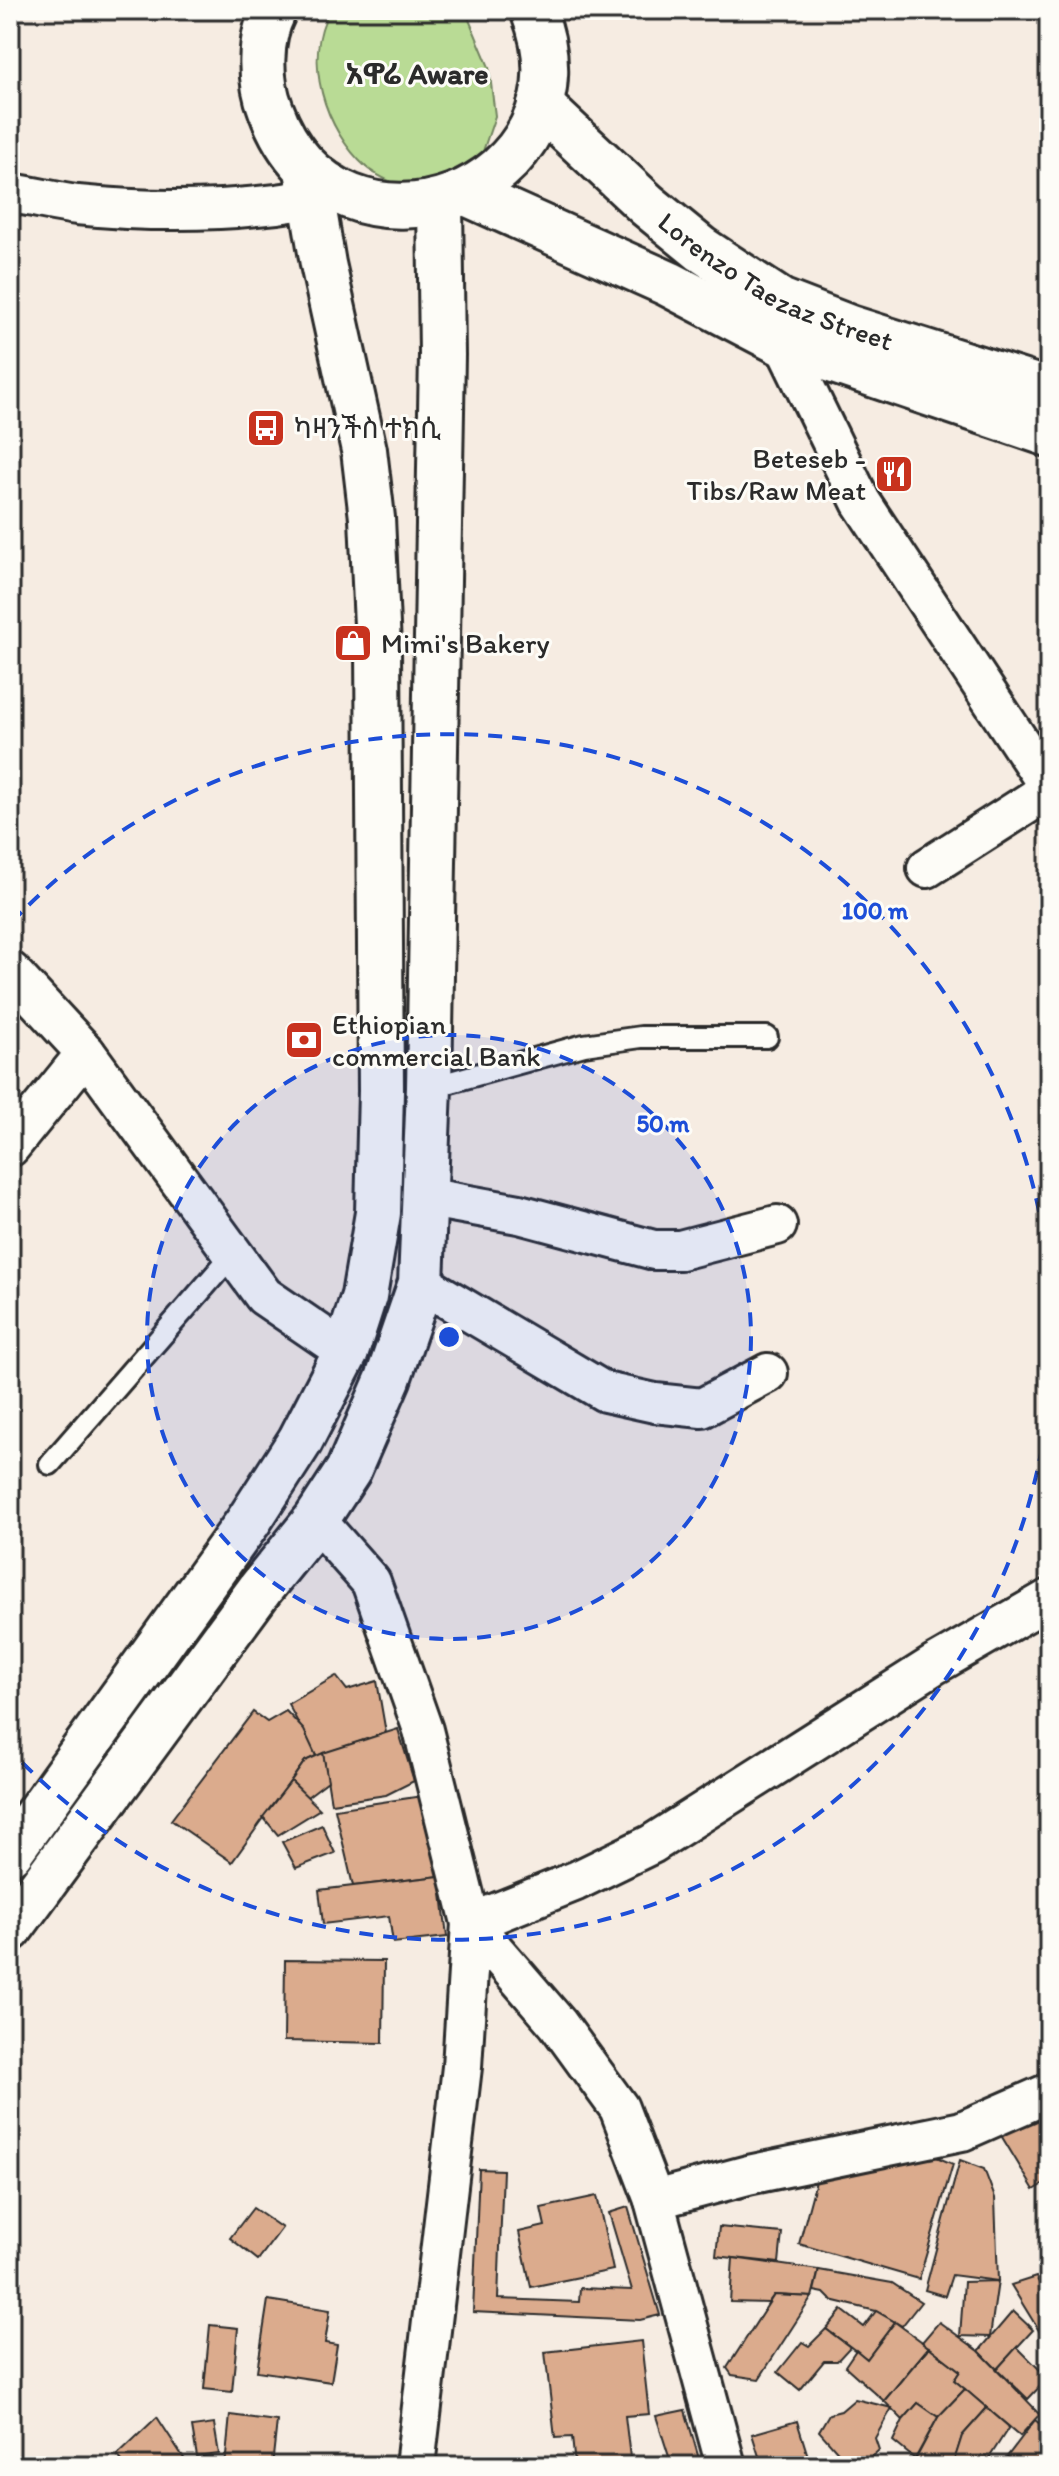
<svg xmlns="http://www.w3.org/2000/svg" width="1059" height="2476" viewBox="0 0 1059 2476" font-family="Itim,'Noto Sans Ethiopic',sans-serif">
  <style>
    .green { fill: #b9db95; stroke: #728360; stroke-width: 2 }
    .building { fill: #dbab8d; stroke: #2b2b2b; stroke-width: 2 }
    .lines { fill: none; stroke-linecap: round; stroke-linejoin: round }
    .service-casing { stroke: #2b2b2b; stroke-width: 26 }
    .minor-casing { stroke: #2b2b2b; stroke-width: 44 }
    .secondary-casing { stroke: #2b2b2b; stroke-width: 50 }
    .service { stroke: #fdfcf7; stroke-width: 20 }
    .minor { stroke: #fdfcf7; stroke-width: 38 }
    .secondary { stroke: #fdfcf7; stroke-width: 44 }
    .ring { fill: none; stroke: #1d4ed8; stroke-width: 4; stroke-dasharray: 14 10 }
    .labels { text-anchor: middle; stroke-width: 6; stroke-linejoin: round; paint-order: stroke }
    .street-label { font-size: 28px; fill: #2b2b2b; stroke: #fdfcf7 }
    .poi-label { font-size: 28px; fill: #2b2b2b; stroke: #fdfcf7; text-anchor: start }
    .neighbourhood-label { font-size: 30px; font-weight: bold; fill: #2b2b2b; stroke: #fdfcf7 }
    .centre { fill: #1d4ed8; stroke: #fdfcf7; stroke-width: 4 }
    .ring-label { font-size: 24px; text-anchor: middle; font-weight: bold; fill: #1d4ed8; stroke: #fdfcf7; stroke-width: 6; stroke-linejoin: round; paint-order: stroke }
  </style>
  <rect width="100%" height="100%" fill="#f6ece2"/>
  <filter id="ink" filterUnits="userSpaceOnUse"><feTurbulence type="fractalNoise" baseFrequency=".0125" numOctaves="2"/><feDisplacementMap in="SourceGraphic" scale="16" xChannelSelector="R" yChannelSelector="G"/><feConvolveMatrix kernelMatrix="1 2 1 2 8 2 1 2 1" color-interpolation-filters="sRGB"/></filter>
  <g filter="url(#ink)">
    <path class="green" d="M330,10H465L489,67L495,116L481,157L415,193C400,185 378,178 366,167C325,130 302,60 330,10Z"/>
    <g class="building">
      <path d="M336,1676L347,1690L377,1681L386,1733L316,1756L288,1704Z"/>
      <path d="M286,1711L304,1730L316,1756L305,1761L232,1862L171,1820L253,1712L267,1722Z"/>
      <path d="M398,1729L414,1781L386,1795L331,1803L323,1753Z"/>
      <path d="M323,1753L328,1781L307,1797L291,1781L305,1761Z"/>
      <path d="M291,1781L320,1809L278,1835L263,1817Z"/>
      <path d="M423,1796L440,1876L353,1886L335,1809Z"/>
      <path d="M322,1825L335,1853L296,1868L282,1842Z"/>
      <path d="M440,1876L447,1937L393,1943L389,1916L323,1924L319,1890Z"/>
      <path d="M285,1960L384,1961L383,2043L284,2041Z"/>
      <path d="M1049,2102V2181L1034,2190L999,2132Z"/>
      <path d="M920,2150L953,2164L919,2279L799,2244L816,2181Z"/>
      <path d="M960,2160L984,2169L995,2198L998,2281L952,2275L945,2296L925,2290Z"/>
      <path d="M479,2169L503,2170L498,2299L579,2302L580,2288L632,2290L609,2213L628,2207L660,2315L640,2320L473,2312Z"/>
      <path d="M597,2196L613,2270L531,2287L519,2232L545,2226L541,2208Z"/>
      <path d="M253,2208L282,2228L258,2260L230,2238Z"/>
      <path d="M719,2227L782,2233L779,2263L716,2256Z"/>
      <path d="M733,2258L819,2270L812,2297L774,2295L768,2303L730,2302Z"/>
      <path d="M819,2270L892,2283L921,2302L902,2326L876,2311L831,2300L824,2293L814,2291Z"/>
      <path d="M1036,2277L1049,2301V2330L1041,2334L1011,2285Z"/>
      <path d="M998,2281L990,2337L960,2336L964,2282Z"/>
      <path d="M774,2295L812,2297L759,2379L732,2375L727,2368Z"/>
      <path d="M268,2300L330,2310L325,2343L337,2345L331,2382L257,2371Z"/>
      <path d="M842,2310L864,2327L876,2311L895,2322L867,2359L826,2329Z"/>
      <path d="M1013,2311L1033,2330L997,2369L979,2351Z"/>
      <path d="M895,2322L929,2347L884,2401L845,2366L856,2350L867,2359Z"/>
      <path d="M939,2322L979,2351L1040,2414L1020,2436L954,2380L960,2371L922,2342Z"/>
      <path d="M210,2325L238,2328L232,2392L204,2389Z"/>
      <path d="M826,2329L850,2347L837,2361H824L800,2390L778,2372L802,2342L809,2346Z"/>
      <path d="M641,2341L649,2414L625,2416L631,2466H575L572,2437L555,2438L545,2352Z"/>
      <path d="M929,2347L960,2371L954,2380L965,2389L938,2417L918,2403L903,2420L884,2401Z"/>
      <path d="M1017,2347L1048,2378L1028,2399L997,2369Z"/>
      <path d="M965,2389L987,2408L962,2436L953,2466H912L938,2417Z"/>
      <path d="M855,2399L892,2408L875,2438L879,2450L862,2466H850L819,2431L829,2414L841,2411Z"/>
      <path d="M918,2403L938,2417L915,2459L893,2441L903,2420Z"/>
      <path d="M987,2408L1009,2427L984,2466L953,2464L962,2436Z"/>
      <path d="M685,2410L701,2466H672L656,2416Z"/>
      <path d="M230,2415L277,2421L272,2466H225Z"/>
      <path d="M157,2417L189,2466H126L117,2455Z"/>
      <path d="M1035,2420L1049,2431V2466H1000Z"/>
      <path d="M797,2421L811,2466H762L752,2434Z"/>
      <path d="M214,2424L219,2454L197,2457L192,2427Z"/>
      <path d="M100,2460L103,2466H51L52,2465Z"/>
    </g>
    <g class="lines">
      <defs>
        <g id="service">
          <path d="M429,1088L584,1045L641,1037H767"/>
          <path d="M50,1464L233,1254"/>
        </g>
        <g id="minor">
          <path d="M10,193C32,196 55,202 77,205C155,213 234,212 311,199"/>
          <path d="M784,344L861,502L1049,787"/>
          <path d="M927,868L1049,790"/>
          <path d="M10,971L86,1053L264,1296L346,1352"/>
          <path d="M10,1147L86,1053"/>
          <path d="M424,1197L519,1214L654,1250H680L777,1225"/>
          <path d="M421,1283L605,1392L655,1403L702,1408L768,1373"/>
          <path d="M316,1520L371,1582L423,1730L471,1923L558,2024L619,2108L654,2200L726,2466"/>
          <path d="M654,2200L748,2175L962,2131L1049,2093"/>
          <path d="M415,2466L462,2067L471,1923L576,1881L652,1844L934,1665L1049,1599"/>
        </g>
        <g id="secondary">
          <path d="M274,10C259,39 259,80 271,110C338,292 605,190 533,10"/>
          <path id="s1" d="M540,105L647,205L701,249L780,301L850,328L1049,391"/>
          <path d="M466,193L669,284L784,344L1049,434"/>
          <path d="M10,1852L248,1522L300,1441L346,1352L364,1296L378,1213L381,1091L378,647L372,518L364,450L323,264L307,170"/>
          <path d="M10,1929L261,1588L316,1520L348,1471L388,1379L421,1283L429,1088L442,355L440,203"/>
        </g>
      </defs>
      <use href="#service" class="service-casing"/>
      <use href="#minor" class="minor-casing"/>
      <use href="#secondary" class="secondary-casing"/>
      <use href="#service" class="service"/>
      <use href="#minor" class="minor"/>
      <use href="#secondary" class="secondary"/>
    </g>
  </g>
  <circle cx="449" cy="1337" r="302" fill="#1d4ed8" fill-opacity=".12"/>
  <g class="ring">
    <circle cx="449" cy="1337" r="302"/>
    <path d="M1049 1400A603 603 0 0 1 12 1752M12 922A603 603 0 0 1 1049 1274"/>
  </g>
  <defs>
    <symbol id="bus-square" viewBox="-11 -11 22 22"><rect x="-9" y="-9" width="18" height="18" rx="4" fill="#c8321e" stroke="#fdfcf7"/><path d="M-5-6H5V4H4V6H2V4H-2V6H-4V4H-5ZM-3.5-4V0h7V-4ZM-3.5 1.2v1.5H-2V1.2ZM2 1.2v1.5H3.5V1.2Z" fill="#fff"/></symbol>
    <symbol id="restaurant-square" viewBox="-11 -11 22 22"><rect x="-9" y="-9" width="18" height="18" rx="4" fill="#c8321e" stroke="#fdfcf7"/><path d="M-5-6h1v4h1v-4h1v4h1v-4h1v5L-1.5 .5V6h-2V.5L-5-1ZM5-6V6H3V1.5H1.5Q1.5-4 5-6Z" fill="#fff"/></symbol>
    <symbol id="shop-square" viewBox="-11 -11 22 22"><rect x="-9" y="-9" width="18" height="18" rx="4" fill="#c8321e" stroke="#fdfcf7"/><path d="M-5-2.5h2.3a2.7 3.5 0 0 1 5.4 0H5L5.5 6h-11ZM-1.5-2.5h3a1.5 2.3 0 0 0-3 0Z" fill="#fff"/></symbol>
    <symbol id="bank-square" viewBox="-11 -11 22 22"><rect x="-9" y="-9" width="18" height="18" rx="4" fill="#c8321e" stroke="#fdfcf7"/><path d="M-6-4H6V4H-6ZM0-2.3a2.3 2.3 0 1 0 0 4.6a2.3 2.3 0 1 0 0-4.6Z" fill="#fff"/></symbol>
  </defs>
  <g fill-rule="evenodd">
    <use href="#bus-square" x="244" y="406" width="44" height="44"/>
    <use href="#restaurant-square" x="872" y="452" width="44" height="44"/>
    <use href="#shop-square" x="331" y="621" width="44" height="44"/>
    <use href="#bank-square" x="282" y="1018" width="44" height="44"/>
  </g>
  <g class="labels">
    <g class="street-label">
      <text dy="10" stroke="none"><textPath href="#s1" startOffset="298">Lorenzo Taezaz Street</textPath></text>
    </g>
    <g class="poi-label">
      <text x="294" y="438">ካዛንችስ ተክሲ</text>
      <text x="866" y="468" text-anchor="end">Beteseb -<tspan x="866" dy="32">Tibs/Raw Meat</tspan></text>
      <text x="381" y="653">Mimi's Bakery</text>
      <text x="332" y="1034">Ethiopian<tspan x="332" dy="32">commercial Bank</tspan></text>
    </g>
    <g class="neighbourhood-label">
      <text x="417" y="84">አዋሬ Aware</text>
    </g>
  </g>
  <circle cx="449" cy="1337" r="12" class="centre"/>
  <g class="ring-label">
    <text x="875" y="919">100 m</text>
    <text x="663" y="1132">50 m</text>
  </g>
  <rect width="1059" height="2476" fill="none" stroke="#fdfcf7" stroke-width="40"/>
  <rect x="20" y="20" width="1019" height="2436" fill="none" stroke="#2b2b2b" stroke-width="3" filter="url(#ink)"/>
</svg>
